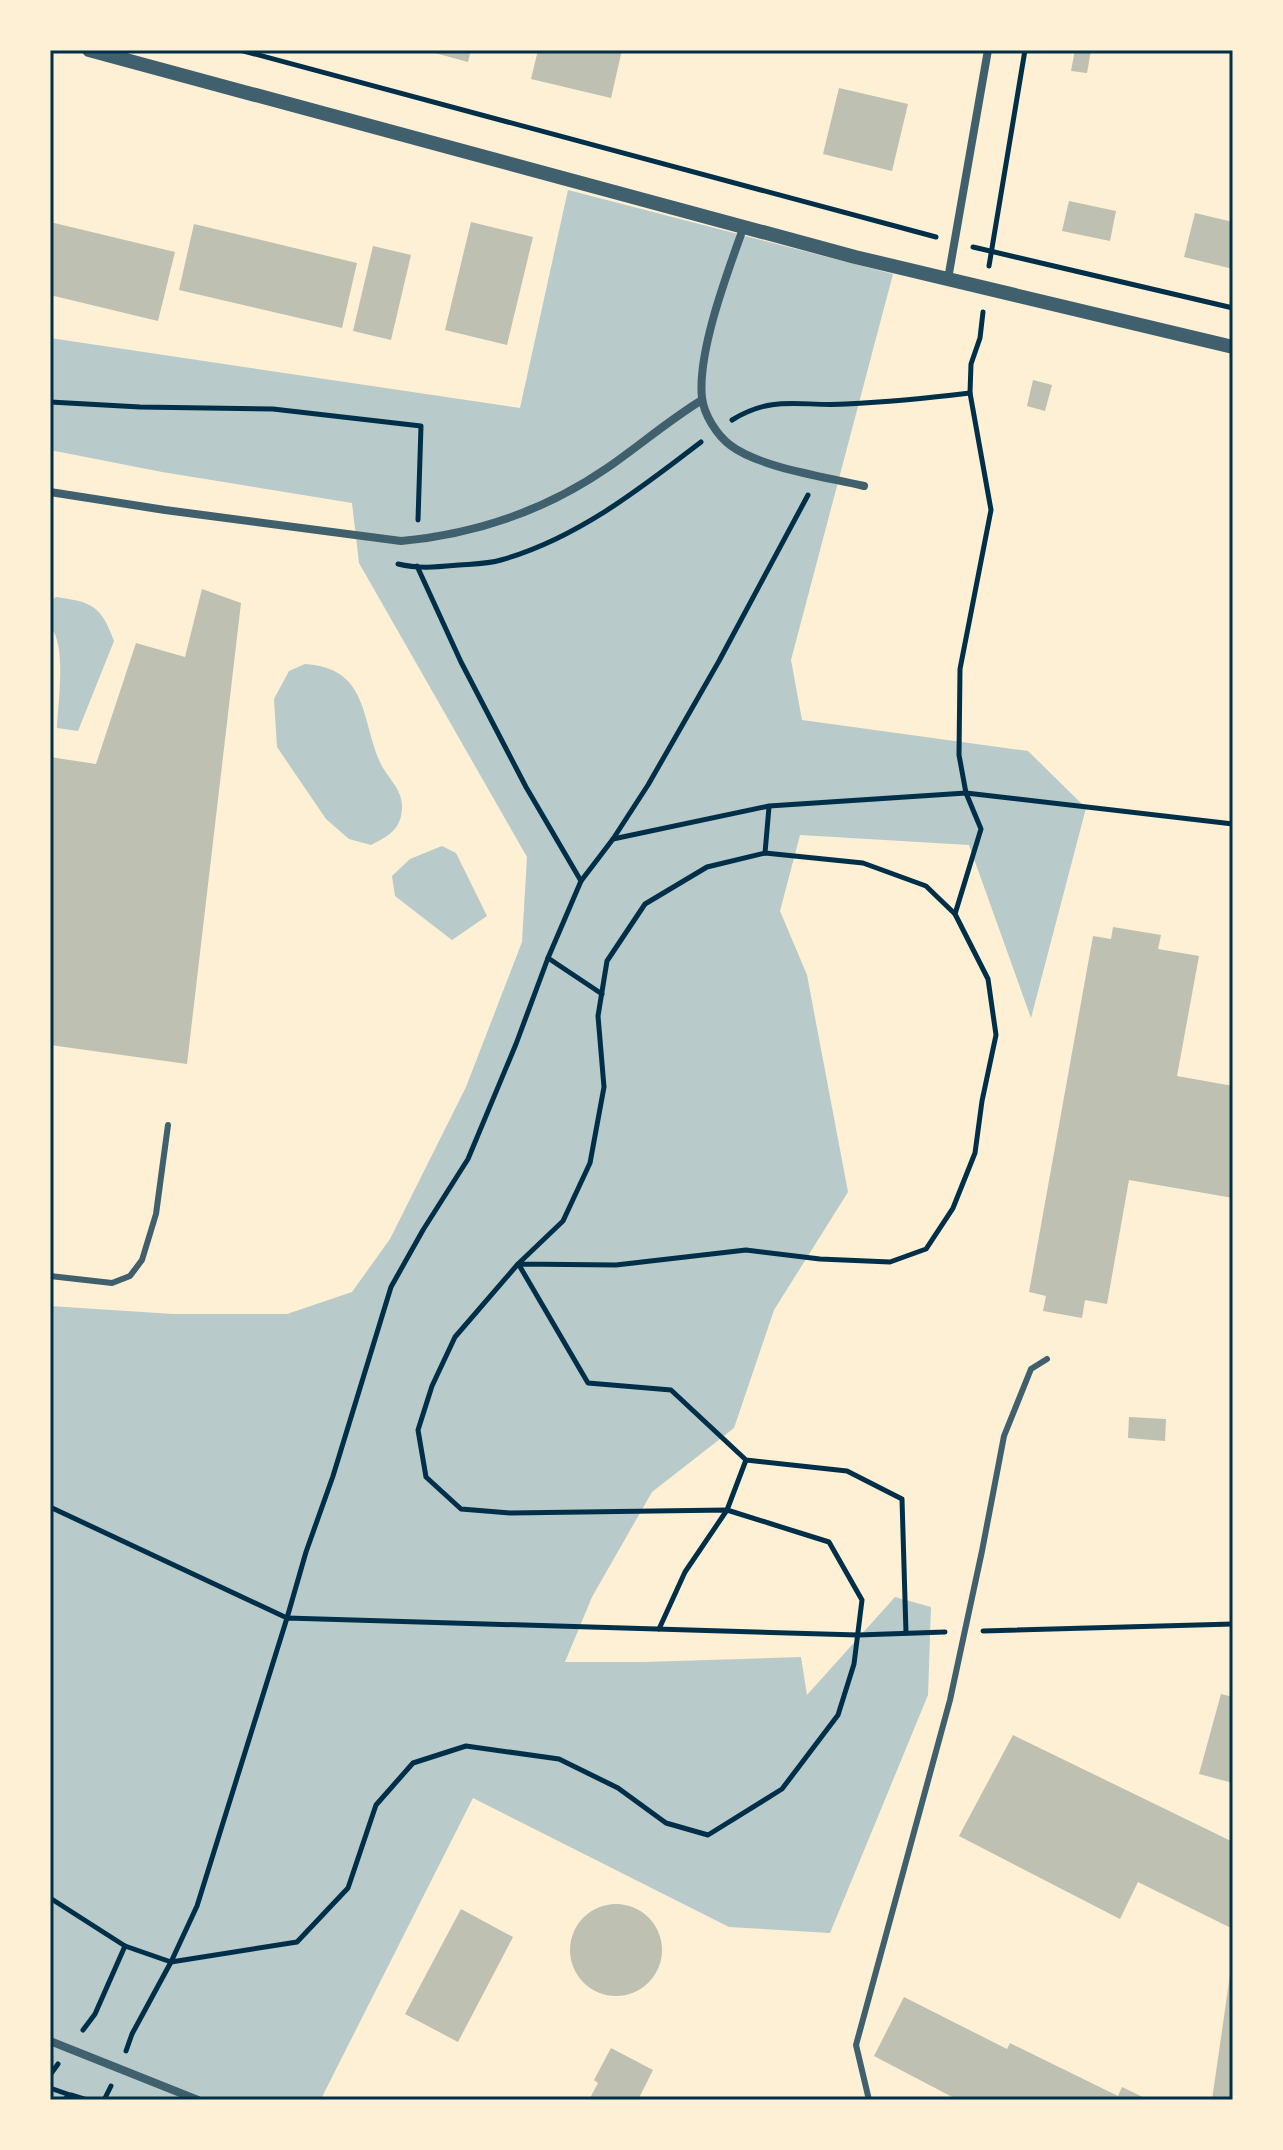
<svg xmlns="http://www.w3.org/2000/svg" width="1283" height="2150" viewBox="0 0 1283 2150" font-family="'Asap Condensed',sans-serif">
  <style>
    .green { fill: #b9caca }
    .building { fill: #bec0b2 }
    .lines { fill: none; stroke-linecap: round; stroke-linejoin: round }
    .path { stroke: #003049; stroke-width: 5 }
    .service { stroke: #3f606c; stroke-width: 6 }
    .minor { stroke: #3f606c; stroke-width: 8 }
    .tertiary { stroke: #3f606c; stroke-width: 14 }
    .neatline { fill: none; stroke: #003049; stroke-width: 3 }
  </style>
  <rect width="100%" height="100%" fill="#fdf0d5"/>
  <g class="green">
    <path d="M568,190L893,274L791,660L802,720L1028,751L1086,808L1031,1018L969,845L800,835L780,911L807,975L848,1192L774,1310L734,1428L652,1492L592,1597L565,1662H644L801,1657L807,1695L895,1597L931,1607L928,1695L830,1933L729,1927L473,1798L322,2097L311,2100H50V1306L173,1314H287L352,1292L390,1239L466,1087L522,942L527,857L359,563L352,503L162,472L50,450V338L520,408Z"/>
    <path d="M56,597C93,602 101,606 114,641L78,731L57,728C58,702 67,645 50,626V601Z"/>
    <path d="M305,664C367,668 361,716 379,760C387,780 407,790 401,816C397,833 384,838 371,845L349,839L326,819L277,747L274,699L289,671Z"/>
    <path d="M442,846L456,853L487,916L452,940L395,896L392,876L410,859Z"/>
  </g>
  <g class="building">
    <path d="M424,50H471L468,62Z"/>
    <path d="M538,50H622L611,98L531,79Z"/>
    <path d="M1075,50H1091L1087,73L1071,71Z"/>
    <path d="M839,88L908,104L892,171L823,154Z"/>
    <path d="M1069,201L1116,211L1110,241L1062,231Z"/>
    <path d="M1195,213L1233,222V269L1184,257Z"/>
    <path d="M50,222L175,252L158,321L50,295Z"/>
    <path d="M471,222L533,237L507,345L445,330Z"/>
    <path d="M194,224L357,263L342,328L179,290Z"/>
    <path d="M373,246L411,255L391,340L353,331Z"/>
    <path d="M1033,380L1052,385L1045,411L1027,406Z"/>
    <path d="M202,589L241,603L187,1064L50,1045V757L96,764L136,643L185,657Z"/>
    <path d="M1113,927L1161,935L1158,949L1199,956L1177,1076L1233,1086V1198L1129,1180L1107,1304L1085,1300L1082,1318L1043,1311L1046,1296L1029,1292L1093,936L1111,939Z"/>
    <path d="M1129,1417L1166,1419L1165,1441L1128,1438Z"/>
    <path d="M1221,1694L1233,1697V1783L1199,1774Z"/>
    <path d="M1013,1735L1233,1842V1929L1138,1882L1120,1919L959,1836Z"/>
    <circle cx="616" cy="1950" r="46"/>
    <path d="M461,1909L513,1937L458,2042L405,2014Z"/>
    <path d="M1230,1975H1233V2100H1212Z"/>
    <path d="M904,1997L1007,2049L1010,2043L1118,2096L1122,2087L1149,2100H958L874,2056Z"/>
    <path d="M611,2048L653,2070L638,2100H589L598,2083L594,2080Z"/>
  </g>
  <g class="lines">
    <g class="path">
      <path d="M240,50L936,237"/>
      <path d="M973,247L1233,308"/>
      <path d="M989,266L1025,50"/>
      <path d="M50,402L140,407L273,409L421,426L418,520"/>
      <path d="M732,420C774,394 801,407 846,404C888,402 929,398 970,393"/>
      <path d="M398,564C419,569 437,567 459,565C472,564 488,564 501,560C576,539 640,489 701,442"/>
      <path d="M417,566L461,662L526,787L581,881"/>
      <path d="M613,839L769,806L966,793L1233,824"/>
      <path d="M765,853L769,807"/>
      <path d="M955,914L981,829L966,793L959,755L960,669L991,510L970,393L971,364L980,338L983,312"/>
      <path d="M548,958L602,994"/>
      <path d="M519,1265L588,1383L671,1390L746,1460L847,1471L902,1499L906,1633"/>
      <path d="M50,1507L287,1618L306,1552L333,1476L391,1287L423,1230L468,1159L516,1044L548,958L581,881L613,839L648,785L719,661L808,495"/>
      <path d="M659,1629L685,1572L727,1510L746,1460"/>
      <path d="M983,1631L1233,1624"/>
      <path d="M50,1898L125,1946L171,1962L297,1942L348,1888L376,1805L413,1763L466,1746L559,1759L618,1788L666,1823L708,1835L782,1789L838,1715L854,1664L862,1600L829,1542L727,1510L510,1513L461,1509L426,1477L418,1430L432,1386L455,1337L518,1264L563,1221L590,1163L604,1087L598,1016L607,961L645,904L707,867L765,853L863,863L926,886L955,914L988,979L996,1035L982,1101L975,1153L953,1208L926,1249L890,1262L820,1259L746,1250L616,1265L518,1264"/>
      <path d="M83,2030L95,2014L125,1946"/>
      <path d="M126,2051L132,2034L171,1962L197,1906L287,1618L858,1635L945,1632"/>
      <path d="M50,2075L58,2064"/>
      <path d="M50,2088L70,2095"/>
      <path d="M63,2100L71,2095L87,2100"/>
      <path d="M104,2100L111,2086"/>
    </g>
    <g class="service">
      <path d="M50,1276L112,1283L130,1276L142,1260L156,1214L168,1125"/>
      <path d="M869,2100L856,2045L950,1700L982,1551L1004,1436L1031,1369L1047,1359"/>
    </g>
    <g class="minor">
      <path d="M744,226C728,271 697,352 702,398C704,415 717,435 730,445C760,468 827,477 864,486"/>
      <path d="M948,279L988,50"/>
      <path d="M50,492L165,510L401,541C475,534 546,510 607,468C639,446 669,420 702,400"/>
      <path d="M50,2041L198,2100"/>
    </g>
    <path class="tertiary" d="M89,50L855,257L1233,347"/>
  </g>
  <rect width="1283" height="2150" fill="none" stroke="#fdf0d5" stroke-width="104"/>
  <rect x="52" y="52" width="1179" height="2046" class="neatline"/>
</svg>
